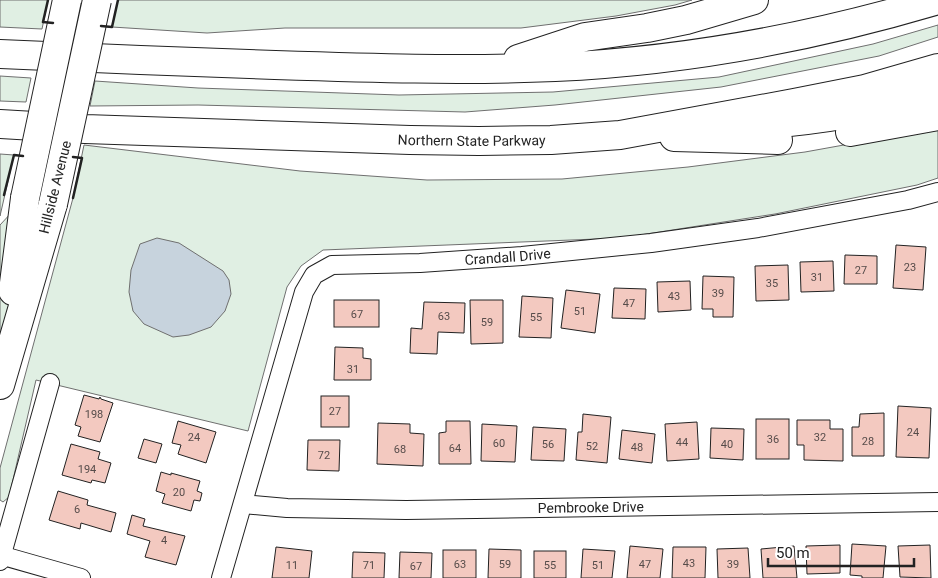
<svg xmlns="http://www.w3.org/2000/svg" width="938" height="578" viewBox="0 0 938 578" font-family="Roboto,sans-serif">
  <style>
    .green { fill: #e0efe3; stroke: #6f6f6f }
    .water { fill: #c7d3dd; stroke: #6f6f6f }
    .building { fill: #f3c9c0; stroke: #222 }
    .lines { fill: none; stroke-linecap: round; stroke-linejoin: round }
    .street-casing { stroke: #222; stroke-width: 20 }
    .primary-casing { stroke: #222; stroke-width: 30 }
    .highway-casing { stroke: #222; stroke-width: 30 }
    .street { stroke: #fff; stroke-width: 18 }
    .primary { stroke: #fff; stroke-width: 28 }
    .highway { stroke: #fff; stroke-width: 28 }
    .primary-bridge-casing { stroke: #222; stroke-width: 30; stroke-linecap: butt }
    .primary-bridge { stroke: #fff; stroke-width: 28 }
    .wall { stroke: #222; stroke-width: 2.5 }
    .labels { text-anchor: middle; stroke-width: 4; stroke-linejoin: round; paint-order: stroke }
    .number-label { font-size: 11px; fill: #564c4a }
    .street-label { font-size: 14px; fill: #222; stroke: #fff }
  </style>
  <rect width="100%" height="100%" fill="#fff"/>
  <g class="green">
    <path d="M0,0H48L42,29L0,27Z"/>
    <path d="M118,0H692L675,5L616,16L521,28H285L207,33L112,27Z"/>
    <path d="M938,25V37L879,56L721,87L555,105L465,112L198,105L90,106L95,81L198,88L399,95L553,92L719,77L873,44Z"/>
    <path d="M0,76L31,78L26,102L0,101Z"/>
    <path d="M938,128V178L917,185L775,214L621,238L323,250L301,266L287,287L248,431L36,380L9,497L3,502L0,500V468L73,198L84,145L300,171L427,180L562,179L688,167L805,152Z"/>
    <path d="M0,154L14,155L0,216Z"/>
    <path d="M25,198L0,385V225Z"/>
  </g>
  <path class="water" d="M157,238L179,243L223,271L229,280L231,294L225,311L211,327L189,335L173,337L144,324L133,311L129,292L131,270L140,244Z"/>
  <g class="building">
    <path d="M896,245L926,247L923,290L893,288Z"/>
    <path d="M845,255L877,256V284H844Z"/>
    <path d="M833,261L834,291L801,292L800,262Z"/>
    <path d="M788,265L789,300L756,301L755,266Z"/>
    <path d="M703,276L734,277L733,317H713V309H702Z"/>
    <path d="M690,281L691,310L658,312L657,282Z"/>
    <path d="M614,288L646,289L645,319L612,318Z"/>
    <path d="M566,290L600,294L595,333L561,328Z"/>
    <path d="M522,296L553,298L551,338L519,337Z"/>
    <rect x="334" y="300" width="45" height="27"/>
    <path d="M470,300H503V343L471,344Z"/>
    <path d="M424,302L465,303L464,333L438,332L437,354L410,353L411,328L422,329Z"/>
    <path d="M335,347L363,348V358L371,359V380H334Z"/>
    <path d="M84,395L99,399L100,397L101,399L113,403L100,442L78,436L81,427L75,425Z"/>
    <rect x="321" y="396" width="28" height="31"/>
    <path d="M898,406L931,408L929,458L896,457Z"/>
    <path d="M884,413V456H852V427H859L860,414Z"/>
    <path d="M583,414L611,417L607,463L576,460L578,432H582Z"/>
    <rect x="756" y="419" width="33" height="40"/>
    <path d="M797,420H830V429H843V461L804,460V445H797Z"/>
    <path d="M178,421L216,432L206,463L178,454L181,445L172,443Z"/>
    <path d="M446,421H470L471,464H439V433L446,432Z"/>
    <path d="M697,422L699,459L667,461L665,424Z"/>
    <path d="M378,423L410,424V433L424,434L423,466L377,464Z"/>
    <path d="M482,424L517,426L515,462L481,461Z"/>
    <path d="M533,427L566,429L564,461L531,460Z"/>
    <path d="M711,428L744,429L743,460L710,458Z"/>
    <path d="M622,430L655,434L652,463L619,459Z"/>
    <path d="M144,439L162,444L156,463L138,458Z"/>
    <path d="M308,440H340L339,471L307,470Z"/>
    <path d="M71,444L100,452L98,459L111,463L105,483L92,480L91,483L62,475Z"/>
    <path d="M161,472L171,475V473L200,481L197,491L202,493L200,501L194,500L191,511L162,503L165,494L156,491Z"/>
    <path d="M58,491L88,500L87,505L116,513L111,532L81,523L80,529L49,520Z"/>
    <path d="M132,515L145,519L143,526L185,536L176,565L145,557L150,541L127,534Z"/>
    <path d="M852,544L886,546L883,578H862V576L850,575Z"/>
    <path d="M840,545V573L807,574L806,546Z"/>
    <path d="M930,545L931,578L900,577L898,546Z"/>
    <path d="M630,546L663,549L660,578H627Z"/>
    <path d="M794,546L797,578H763L761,549Z"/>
    <path d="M276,547L312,551L309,578H272Z"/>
    <path d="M673,547H706L705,578H672Z"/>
    <path d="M748,548L750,578H718L717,549Z"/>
    <path d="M489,549L521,550V578H488Z"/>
    <path d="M583,549L615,551L612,578H581Z"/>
    <rect x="443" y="550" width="33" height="28"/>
    <rect x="534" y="551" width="32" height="27"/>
    <path d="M353,552L385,553L384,578H352Z"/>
    <path d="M400,552L432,553L431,578H399Z"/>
  </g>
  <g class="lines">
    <defs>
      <g id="street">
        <path id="s1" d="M243,504L287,508L406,510L938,502"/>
        <path d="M0,555L81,578"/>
        <path d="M0,561L50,383"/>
        <path id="s2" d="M221,578L304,292L314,275L332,265L420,263L522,256L651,243L758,228L908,200L938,192"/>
      </g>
      <g id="primary">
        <path d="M13,291L25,198"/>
        <path d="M0,385L53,204"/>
      </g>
      <g id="highway">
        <path d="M0,54C92,58 183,62 275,65C368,68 462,71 555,67C685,61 814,37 938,0"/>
        <path d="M518,59L585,37L647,28L686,20L754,0"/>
        <path id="s3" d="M0,124L85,129L410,140L479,141L551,140L620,135L794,103L865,89L938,68"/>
        <path d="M756,125C817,121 879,110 938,94"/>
        <path d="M850,132L938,116"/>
        <path d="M674,137L778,140"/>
      </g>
    </defs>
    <use href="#street" class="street-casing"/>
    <use href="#primary" class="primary-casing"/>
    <use href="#highway" class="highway-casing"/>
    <use href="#street" class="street"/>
    <use href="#primary" class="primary"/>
    <use href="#highway" class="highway"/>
    <defs>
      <g id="primary-bridge">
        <path d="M25,198L67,0"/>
        <path d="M53,204L97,0"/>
      </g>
    </defs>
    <use href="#primary-bridge" class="primary-bridge-casing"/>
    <use href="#primary-bridge" class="primary-bridge"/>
    <g class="wall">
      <path d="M48,0L43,22L53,23"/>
      <path d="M101,26L112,27L118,0"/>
      <path d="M4,195L14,155L23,156"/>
      <path d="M73,198L82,158L73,157"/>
    </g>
  </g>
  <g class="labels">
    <g class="number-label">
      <text x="910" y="271">23</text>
      <text x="861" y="274">27</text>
      <text x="817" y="281">31</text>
      <text x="772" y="287">35</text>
      <text x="718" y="297">39</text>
      <text x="674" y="300">43</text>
      <text x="629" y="307">47</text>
      <text x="580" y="315">51</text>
      <text x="357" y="318">67</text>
      <text x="444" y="320">63</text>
      <text x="536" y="321">55</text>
      <text x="487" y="326">59</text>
      <text x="353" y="373">31</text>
      <text x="335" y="415">27</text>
      <text x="94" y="418">198</text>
      <text x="913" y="436">24</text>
      <text x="194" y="441">24</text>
      <text x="820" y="441">32</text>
      <text x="773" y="443">36</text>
      <text x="868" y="445">28</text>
      <text x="682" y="446">44</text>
      <text x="499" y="447">60</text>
      <text x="548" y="448">56</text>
      <text x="727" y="448">40</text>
      <text x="592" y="450">52</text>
      <text x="637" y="451">48</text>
      <text x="455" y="452">64</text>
      <text x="400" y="453">68</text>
      <text x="324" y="459">72</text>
      <text x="87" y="473">194</text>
      <text x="179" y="496">20</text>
      <text x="77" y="513">6</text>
      <text x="164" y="544">4</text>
      <text x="689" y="567">43</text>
      <text x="460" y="568">63</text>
      <text x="505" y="568">59</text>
      <text x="645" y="568">47</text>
      <text x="733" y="568">39</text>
      <text x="292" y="569">11</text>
      <text x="369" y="569">71</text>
      <text x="550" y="569">55</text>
      <text x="598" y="569">51</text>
      <text x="416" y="570">67</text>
    </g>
    <g class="street-label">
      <text dy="5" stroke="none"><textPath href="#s3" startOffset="472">Northern State Parkway</textPath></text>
      <text transform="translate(55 187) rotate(-76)" y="5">Hillside Avenue</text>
      <text dy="5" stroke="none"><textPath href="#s2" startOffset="514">Crandall Drive</textPath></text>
      <text dy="5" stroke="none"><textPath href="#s1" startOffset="348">Pembrooke Drive</textPath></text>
    </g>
  </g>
  <path d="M768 558v8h146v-8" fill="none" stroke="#222222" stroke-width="2.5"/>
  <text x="776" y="558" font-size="15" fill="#222222" stroke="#ffffff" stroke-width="4" paint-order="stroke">50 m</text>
</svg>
